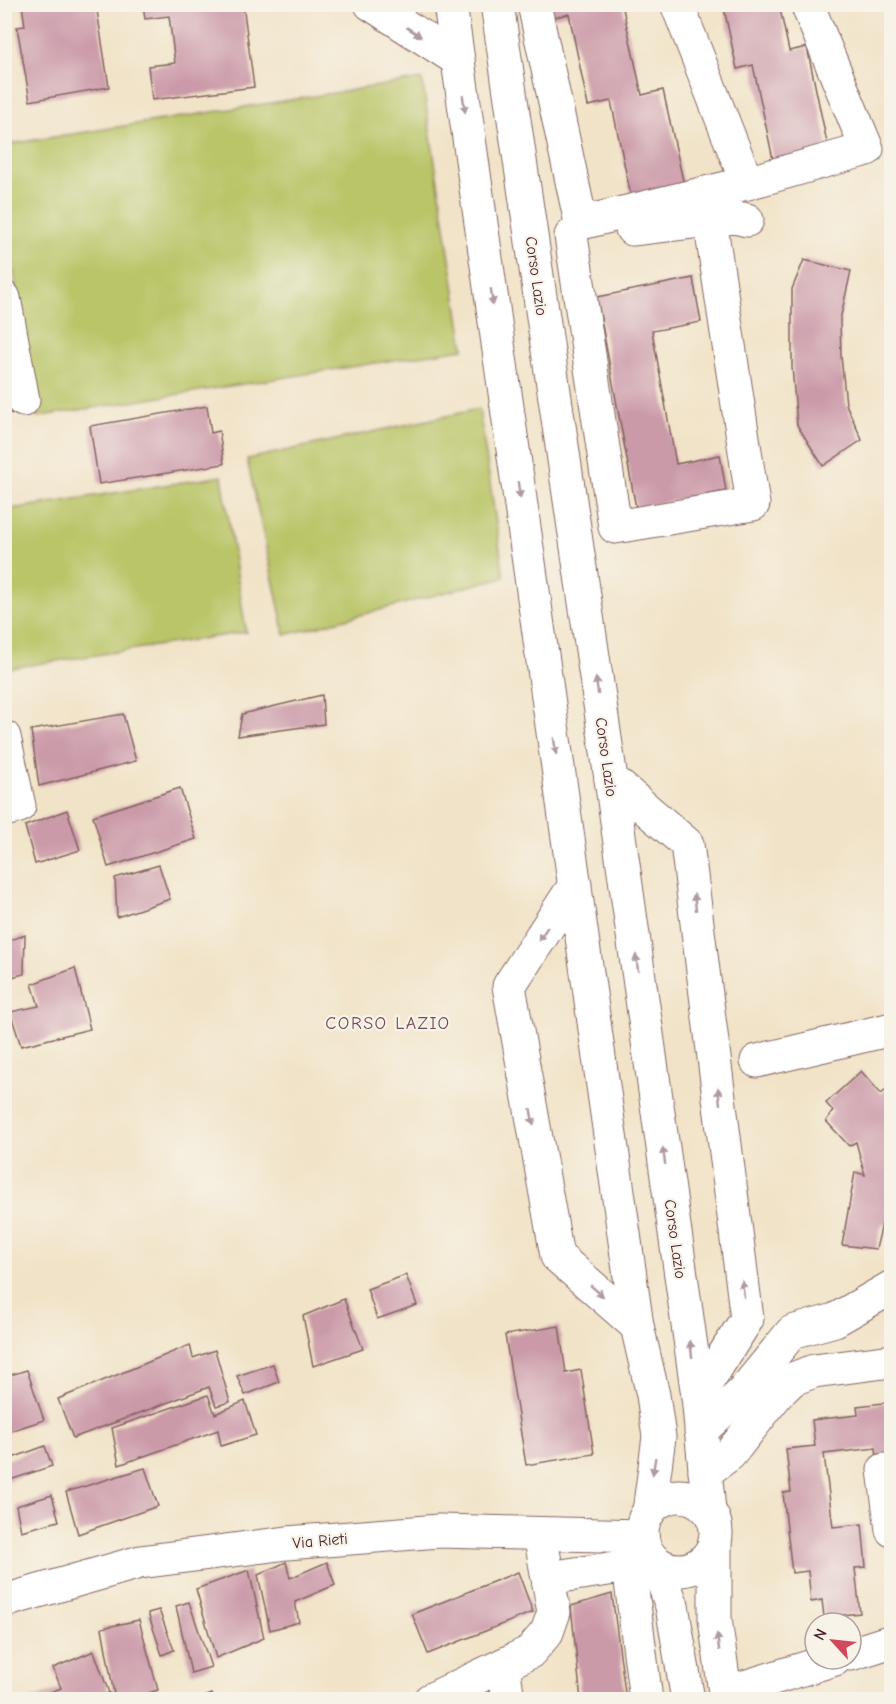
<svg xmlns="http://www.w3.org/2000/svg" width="896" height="1704" viewBox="0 0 896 1704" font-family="'Comic Neue',sans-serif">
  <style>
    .green { fill: #b9c567; stroke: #827249; stroke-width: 1.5 }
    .building { fill: #cb9aa9 }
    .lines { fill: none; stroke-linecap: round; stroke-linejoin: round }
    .minor-casing { stroke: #846462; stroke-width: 35 }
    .minor { stroke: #fff; stroke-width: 33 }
    .oneway { fill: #ae9aa0 }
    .labels { text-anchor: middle; stroke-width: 4.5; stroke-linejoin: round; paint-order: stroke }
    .street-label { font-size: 16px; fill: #4a1f2b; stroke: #f7f3e8 }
    .neighbourhood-label { font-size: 18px; letter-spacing: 1.5px; fill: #774a57; stroke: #f7f3e8 }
  </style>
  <rect width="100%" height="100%" fill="#f7f3e8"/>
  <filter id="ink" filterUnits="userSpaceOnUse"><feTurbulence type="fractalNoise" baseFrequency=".0167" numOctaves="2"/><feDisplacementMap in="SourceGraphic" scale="12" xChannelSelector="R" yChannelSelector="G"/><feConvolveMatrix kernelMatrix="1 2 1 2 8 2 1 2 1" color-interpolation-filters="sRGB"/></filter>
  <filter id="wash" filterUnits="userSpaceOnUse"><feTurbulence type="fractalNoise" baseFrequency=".008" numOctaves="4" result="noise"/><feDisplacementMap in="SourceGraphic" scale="24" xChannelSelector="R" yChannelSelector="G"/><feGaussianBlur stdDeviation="1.35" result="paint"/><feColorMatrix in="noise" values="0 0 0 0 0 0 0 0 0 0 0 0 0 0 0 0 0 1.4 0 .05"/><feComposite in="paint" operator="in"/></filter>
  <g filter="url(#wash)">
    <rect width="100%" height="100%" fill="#f1e3c7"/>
    <g class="green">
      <path d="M422,79L464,349L36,417L5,213L4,145Z"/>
      <path d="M479,409L504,577L285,635L247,459Z"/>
      <path d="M222,476L246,632L5,669V510Z"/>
    </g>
    <g id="blocks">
      <g class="building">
        <path d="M22,4H96L109,87L30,101L17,27L25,26Z"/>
        <path d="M143,4H243L254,87L152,100L148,66L175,63L169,16L145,19Z"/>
        <path d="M547,4H622L642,95L663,90L686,194L633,206L611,101L588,106L569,14L550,18Z"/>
        <path d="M723,4H779L789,51L807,47L830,157L775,169L753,65L737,69Z"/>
        <path d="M804,260L851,271L840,320L841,356L846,404L862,440L823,466L797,425L792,367V289Z"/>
        <path d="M693,278L701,322L652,331L676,464L720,455L726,491L636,508L597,297Z"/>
        <path d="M4,363L16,412L4,415Z"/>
        <path d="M207,406L211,433L219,431L224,464L99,484L90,426Z"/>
        <path d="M322,695L324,724L238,736L242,714Z"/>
        <path d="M123,714L136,761L39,786L31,730Z"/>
        <path d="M180,788L196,839L108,867L93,816Z"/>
        <path d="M67,810L80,850L35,864L25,826Z"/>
        <path d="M159,865L170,899L117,917L115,878Z"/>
        <path d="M25,935L24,974L4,979V942Z"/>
        <path d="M75,968L90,1029L21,1046L10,1012L39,1006L32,984Z"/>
        <path d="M861,1071L881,1094L892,1085V1225L882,1224L876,1249L842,1245L855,1172L865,1175L856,1142L849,1146L826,1121L833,1111L826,1103Z"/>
        <path d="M406,1275L417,1305L377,1319L367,1289Z"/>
        <path d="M344,1299L363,1349L313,1366L303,1316Z"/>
        <path d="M559,1326L566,1373L581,1370L594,1454L526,1465L505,1335Z"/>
        <path d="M190,1345L193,1358L215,1350L230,1402L216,1406L209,1387L73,1438L58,1399Z"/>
        <path d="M273,1364L279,1382L245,1395L237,1376Z"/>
        <path d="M27,1370L44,1420L4,1433V1377Z"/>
        <path d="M892,1374V1397H890L887,1375Z"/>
        <path d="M208,1395L215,1414L245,1401L256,1435L221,1446L218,1430L119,1465L112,1428Z"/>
        <path d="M892,1402V1457L877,1458L876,1448L824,1454L833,1527L862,1524L866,1567L855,1568L860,1613L824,1617L822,1600L811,1602L808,1571L792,1573L783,1493L791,1492L786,1449L815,1446L812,1420L858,1415L857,1406Z"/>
        <path d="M45,1446L52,1466L4,1482V1461Z"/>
        <path d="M145,1468L158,1506L78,1534L66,1492Z"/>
        <path d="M52,1495L59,1521L21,1531L16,1506Z"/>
        <path d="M4,1534L10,1549L4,1550Z"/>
        <path d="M286,1562L290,1578L327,1562L335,1585L295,1602L299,1622L270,1630L258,1575Z"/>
        <path d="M249,1570L264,1638L216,1658L196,1589Z"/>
        <path d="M518,1572L533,1612L428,1654L412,1614Z"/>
        <path d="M612,1594L626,1700H581L571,1606Z"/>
        <path d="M189,1602L211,1667L191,1673L176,1606Z"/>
        <path d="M159,1610L174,1650L162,1655L148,1613Z"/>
        <path d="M139,1620L158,1690L127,1700H115L102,1628Z"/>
        <path d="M94,1651L109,1693L93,1700H29L61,1688L53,1668Z"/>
        <path d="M212,1694L214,1700H199V1699Z"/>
      </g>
    </g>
  </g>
  <g filter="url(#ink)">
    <use href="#blocks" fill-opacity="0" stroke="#846462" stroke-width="1.5"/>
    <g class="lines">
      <defs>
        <g id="minor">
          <path d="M371,4L458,60"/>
          <path d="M450,4L637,1326"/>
          <path d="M497,4L611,779L698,1396L709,1511"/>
          <path d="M534,4L581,223L747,183"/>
          <path d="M677,4L747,183L867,149L807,4"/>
          <path d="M632,229L734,217L747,220"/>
          <path d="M571,236L615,527L753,504L710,220"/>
          <path d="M4,298L23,400"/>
          <path d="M4,737L19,806L4,810"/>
          <path d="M611,779L687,844L747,1319L698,1396"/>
          <path d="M575,885L509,986L557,1256L637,1326L653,1395L659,1437L649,1512"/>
          <path d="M757,1061L892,1029"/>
          <path d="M701,1431L743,1392L792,1332L835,1320L892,1287"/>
          <path d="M884,1470L892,1530"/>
          <path d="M705,1472L730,1454L778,1393L793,1379L814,1371L892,1361"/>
          <circle cx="679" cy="1533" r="37"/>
          <path d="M715,1540V1619L726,1700"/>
          <path d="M656,1562L672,1606L688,1700"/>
          <path d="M548,1578L629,1566L646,1700"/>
          <path d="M4,1601L140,1562L287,1543L439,1531L642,1536"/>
          <path d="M851,1654L892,1641"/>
          <path d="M503,1665L508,1700"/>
          <path d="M725,1693L835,1659"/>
          <path d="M430,1700L530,1652L547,1632L554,1612L540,1534"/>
        </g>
      </defs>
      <use href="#minor" class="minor-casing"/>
      <use href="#minor" class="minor"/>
    </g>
    <defs><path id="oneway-solid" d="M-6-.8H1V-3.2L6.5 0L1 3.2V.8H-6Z" transform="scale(1.5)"/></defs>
    <g class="oneway">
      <use href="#oneway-solid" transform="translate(414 32) rotate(32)"/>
      <use href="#oneway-solid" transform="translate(464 104) rotate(82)"/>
      <use href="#oneway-solid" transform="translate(492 297) rotate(82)"/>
      <use href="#oneway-solid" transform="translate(519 490) rotate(82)"/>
      <use href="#oneway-solid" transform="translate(597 686) rotate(-98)"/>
      <use href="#oneway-solid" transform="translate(555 746) rotate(82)"/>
      <use href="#oneway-solid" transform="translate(695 902) rotate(-97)"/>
      <use href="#oneway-solid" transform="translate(543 934) rotate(123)"/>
      <use href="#oneway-solid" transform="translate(637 963) rotate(-98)"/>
      <use href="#oneway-solid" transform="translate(719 1096) rotate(-97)"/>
      <use href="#oneway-solid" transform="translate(532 1117) rotate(80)"/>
      <use href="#oneway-solid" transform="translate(664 1156) rotate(-98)"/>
      <use href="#oneway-solid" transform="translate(743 1289) rotate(-97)"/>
      <use href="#oneway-solid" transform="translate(597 1291) rotate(41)"/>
      <use href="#oneway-solid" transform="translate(691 1349) rotate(-98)"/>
      <use href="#oneway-solid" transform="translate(654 1466) rotate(99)"/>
      <use href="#oneway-solid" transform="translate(718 1642) rotate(-98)"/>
    </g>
  </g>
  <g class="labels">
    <g class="street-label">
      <text transform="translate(537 276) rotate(82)" y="6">Corso Lazio</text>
      <text transform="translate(607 757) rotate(82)" y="6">Corso Lazio</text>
      <text transform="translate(676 1239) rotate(82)" y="6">Corso Lazio</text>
      <text transform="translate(320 1540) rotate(-5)" y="6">Via Rieti</text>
    </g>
    <g class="neighbourhood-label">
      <text x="388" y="1029">CORSO LAZIO</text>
    </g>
  </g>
  <rect width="896" height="1704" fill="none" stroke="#f7f3e8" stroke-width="24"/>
  <g transform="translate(833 1641) rotate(297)"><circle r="28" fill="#f7f3e8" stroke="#b29e9c" stroke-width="1.5"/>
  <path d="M0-4.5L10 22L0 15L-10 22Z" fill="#d1495b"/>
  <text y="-9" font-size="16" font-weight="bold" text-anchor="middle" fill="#4a1f2b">N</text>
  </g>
</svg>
